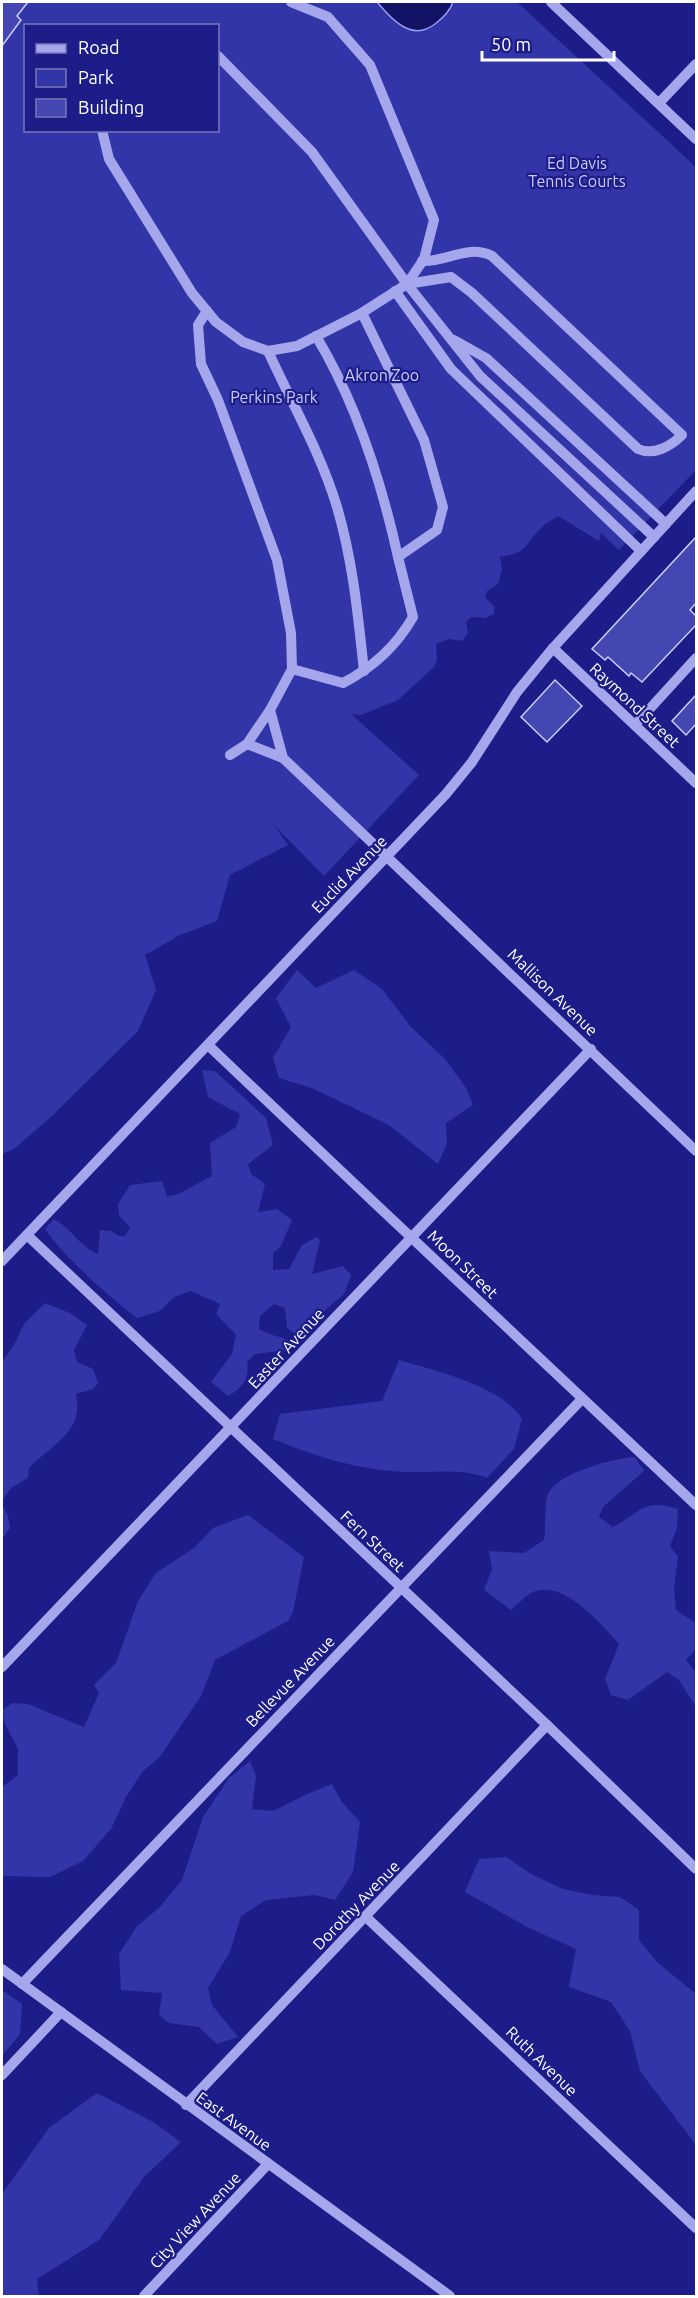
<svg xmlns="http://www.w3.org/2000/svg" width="698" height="2298" viewBox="0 0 698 2298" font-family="Ubuntu,sans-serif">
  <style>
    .green { fill: #3235a8; fill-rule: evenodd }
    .water { fill: #131366; stroke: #989cee; stroke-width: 1.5 }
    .building { fill: #4446b1; stroke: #caccf9; stroke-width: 1.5 }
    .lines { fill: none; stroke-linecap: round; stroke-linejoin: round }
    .minor { stroke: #a5a7ec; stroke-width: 10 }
    .labels { text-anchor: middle; stroke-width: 4.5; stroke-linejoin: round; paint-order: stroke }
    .park-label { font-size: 16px; fill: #caccf9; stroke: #1c1d88 }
    .street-label { font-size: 16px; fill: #fff; stroke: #1c1d88 }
  </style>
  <rect width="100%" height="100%" fill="#1c1d88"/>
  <g class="green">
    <path d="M2,2H517L696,167V470L619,550L601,533L599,541L558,516C553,519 546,523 542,527C523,545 530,552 500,557L502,570L498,584L487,591L485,597L494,606V614L485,618L471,617L466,622L468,633L462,641L449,639L436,644L437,660L434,667L398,700L361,715L351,714L419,775L324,876L273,824L288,845L230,875L217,921L180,935L145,955L156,990L138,1031L53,1115L14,1149L2,1154ZM26,26H218V130H26Z"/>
    <path d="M297,970L316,988L354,970L382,989L411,1027L445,1059L466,1088L473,1105L446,1123L447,1144L438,1164L389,1125L312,1088L279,1078L273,1058L291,1027L276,998Z"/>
    <path d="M202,1070L215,1071L266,1118L273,1145L248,1164L251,1174L265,1184L258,1212L277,1209L292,1220L281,1246L273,1253V1270L289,1269L302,1245L317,1237L320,1241L312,1274L343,1266L351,1275L344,1294L297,1335L287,1328L285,1308L274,1304L260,1316L259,1329C269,1335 279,1336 290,1341L288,1350L255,1354L247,1362C250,1379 242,1388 228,1396L211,1382L232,1354L236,1335L216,1314L220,1304L191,1291L174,1297L160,1311L137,1318C108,1296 66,1259 45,1229L54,1219C72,1229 79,1246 98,1254L100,1230L111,1231L119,1236H125L130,1228L119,1215L118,1204L130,1185L162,1181L167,1196L176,1195L212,1176L210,1143L236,1127L240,1114L208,1097Z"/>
    <path d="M45,1303L70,1313L87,1325L74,1350L77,1362L93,1369L98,1383L93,1389L76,1394C84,1433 53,1443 29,1468L28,1478L11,1488L2,1501V1362L14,1345L24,1324Z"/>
    <path d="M399,1360C436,1371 502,1386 522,1419L514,1449L487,1478C461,1468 434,1473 406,1472C358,1470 317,1457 273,1439L280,1414L382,1401Z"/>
    <path d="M635,1457L644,1471L603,1507L599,1517L613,1527C642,1512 642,1498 678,1509L677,1528L670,1546L678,1557L674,1589L676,1610L696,1623V1649L686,1660L696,1672V1707L679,1680L667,1672L628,1700L611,1695L605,1679L619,1644C601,1624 564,1579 533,1592C526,1595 517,1605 511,1610L484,1590L492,1569L489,1551L524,1553L544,1540C546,1530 544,1502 548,1494C557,1473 614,1458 635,1457Z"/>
    <path d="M2,1505L8,1516L10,1528L2,1539Z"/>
    <path d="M248,1515L304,1557L293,1612L288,1621L215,1660L201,1696L159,1758L143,1771L126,1797L111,1829L83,1861L50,1877L2,1876V1787L18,1775V1749L4,1722L3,1710L12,1703L28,1704L84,1727L99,1693L94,1685L116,1663L138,1601L156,1573L194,1548L213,1528Z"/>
    <path d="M250,1761L256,1776L252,1809L273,1811L305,1795L332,1784L342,1802L360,1822L353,1872L335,1900L315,1895L266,1900L241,1916L230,1952L208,1988L212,2005L238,2037L217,2044L199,2027L169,2023L159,2015L162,1993L121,1990L119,1954L137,1926L160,1907L182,1880L203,1817L229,1778Z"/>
    <path d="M506,1857L531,1874L563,1889L592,1895L620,1897L639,1910V1940L658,1963L696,1994V2145L640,2071L630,2031L611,2002L569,1987L576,1949L527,1927L465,1892L479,1859Z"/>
    <path d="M2,1990L22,2004L20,2034L2,2056Z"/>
    <path d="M97,2093L153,2122L181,2142L144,2177L99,2240L37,2279L39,2296H2V2194L49,2128Z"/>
  </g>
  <path class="water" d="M377,2H453C450,11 443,18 435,24C412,42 392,20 377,2Z"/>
  <g class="building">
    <path d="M2,2H28L17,16L21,20L2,46Z"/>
    <path d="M696,537V603L690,610L696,616V625L642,682L631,673L629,676L608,657L605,660L592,649Z"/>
    <path d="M555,680L582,706L547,742L521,717Z"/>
    <path d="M696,695V724L686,735L672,721Z"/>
  </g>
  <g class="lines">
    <g class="minor">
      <path d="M291,2L328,17L370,65L434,220L424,259L407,284"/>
      <path d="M551,2L696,139"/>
      <path d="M218,56L312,152L407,284L480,376L654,537"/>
      <path d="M659,103L696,64"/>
      <path d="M102,130L109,159L192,293L216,322L243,342L268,351L297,346L360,314L407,284L451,277L472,293L638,449C654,456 671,446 682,435L492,256C468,244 447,262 422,261"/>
      <path d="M395,291L451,369L641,551"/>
      <path d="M207,311L198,325L201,364L218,400L277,560L291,633L292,669L343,683C372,668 397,645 413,617L398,557L437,530L443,507L424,440L362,313"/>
      <path d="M316,336C357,404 381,480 398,557"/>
      <path d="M454,340L486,358L666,524"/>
      <path d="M268,351C291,402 321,453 337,507C353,561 358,616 364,671"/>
      <path d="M553,648L696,783"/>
      <path d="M292,669L270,710L283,758L696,1151"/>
      <path d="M270,710L247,744L283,758"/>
      <path d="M635,725L696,658"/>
      <path d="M230,755L247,744"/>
      <path d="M208,1045C370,1199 533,1353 696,1505"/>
      <path d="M27,1235L547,1725L696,1869"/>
      <path d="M2,1261L446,794L472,762L517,692L553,648L696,491"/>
      <path d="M2,1667L591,1049"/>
      <path d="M366,1917L696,2228"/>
      <path d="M2,1969L450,2296"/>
      <path d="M22,1984L581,1400"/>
      <path d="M2,2075L61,2012"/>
      <path d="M186,2105L547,1725"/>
      <path d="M144,2296L268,2164"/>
    </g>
  </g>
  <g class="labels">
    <g class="park-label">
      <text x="577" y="169">Ed Davis<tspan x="577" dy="18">Tennis Courts</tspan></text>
      <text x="382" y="381">Akron Zoo</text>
      <text x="274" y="403">Perkins Park</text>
    </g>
    <g class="street-label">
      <text transform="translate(635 705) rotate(43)" y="6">Raymond Street</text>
      <text transform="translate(349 874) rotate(-46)" y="6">Euclid Avenue</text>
      <text transform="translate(553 992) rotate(44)" y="6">Mallison Avenue</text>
      <text transform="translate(463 1264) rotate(44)" y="6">Moon Street</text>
      <text transform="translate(286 1348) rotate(-47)" y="6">Easter Avenue</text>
      <text transform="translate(373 1541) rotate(43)" y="6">Fern Street</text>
      <text transform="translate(290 1681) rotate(-46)" y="6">Bellevue Avenue</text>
      <text transform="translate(356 1905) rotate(-46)" y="6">Dorothy Avenue</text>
      <text transform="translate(542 2061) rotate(44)" y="6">Ruth Avenue</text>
      <text transform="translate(234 2121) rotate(36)" y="6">East Avenue</text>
      <text transform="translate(195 2220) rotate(-47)" y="6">City View Avenue</text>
    </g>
  </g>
  <rect width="698" height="2298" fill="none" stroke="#ffffff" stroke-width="6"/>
  <rect x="24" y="24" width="195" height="108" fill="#1c1d88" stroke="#7777b8" stroke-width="1.5"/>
  <rect x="36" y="44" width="30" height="9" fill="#a5a7ec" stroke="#7777b8" stroke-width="1.5"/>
  <text x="78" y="54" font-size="18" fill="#ffffff">Road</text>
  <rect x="36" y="69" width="30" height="18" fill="#3235a8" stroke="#7777b8" stroke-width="1.5"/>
  <text x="78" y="84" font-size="18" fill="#ffffff">Park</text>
  <rect x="36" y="99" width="30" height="18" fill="#4446b1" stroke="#7777b8" stroke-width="1.5"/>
  <text x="78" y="114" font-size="18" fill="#ffffff">Building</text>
  <path d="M482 51v9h132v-9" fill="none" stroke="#ffffff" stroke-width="3"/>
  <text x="491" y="51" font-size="18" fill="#ffffff" stroke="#1c1d88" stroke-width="4.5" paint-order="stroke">50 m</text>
</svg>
